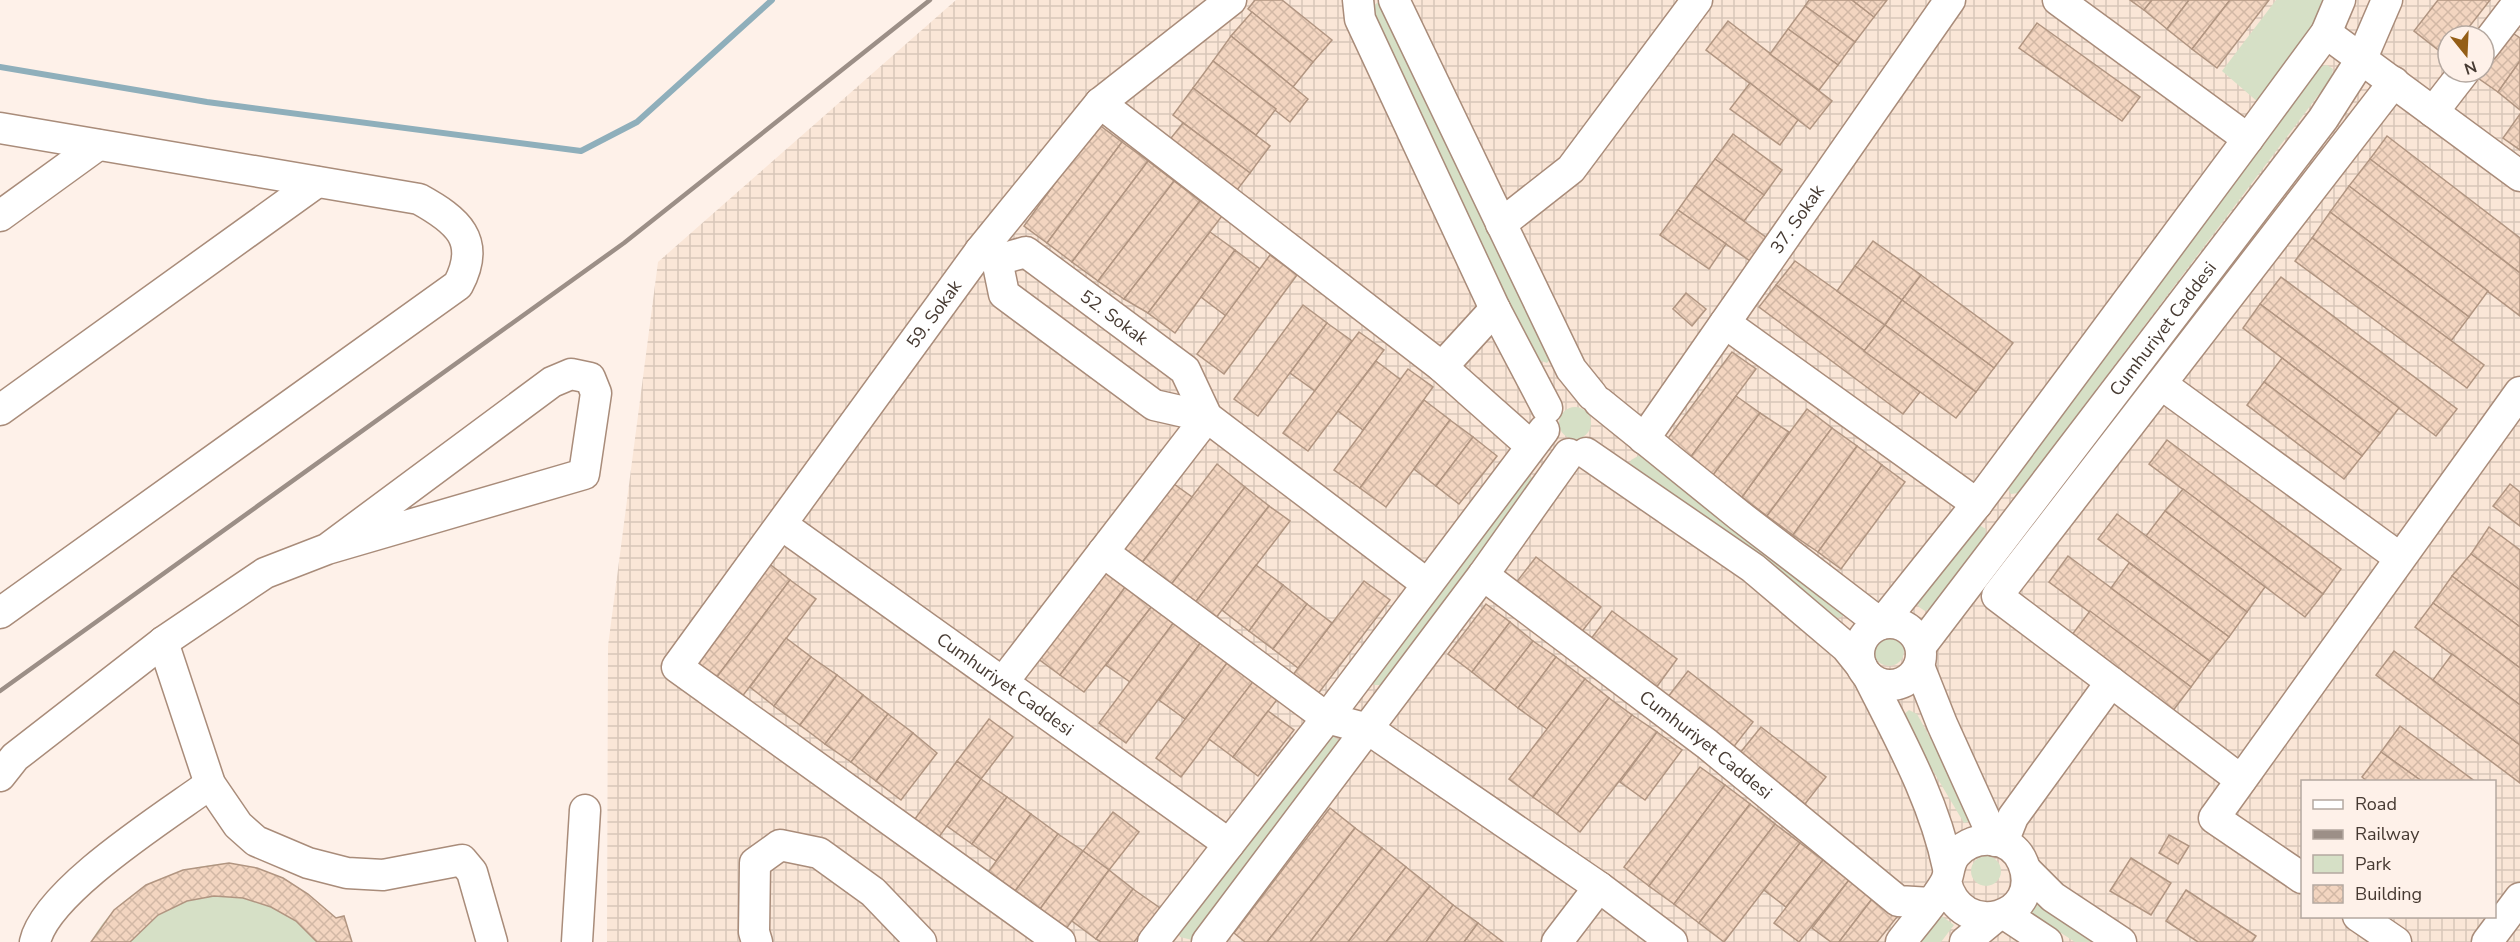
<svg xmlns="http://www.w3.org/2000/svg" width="2520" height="942" viewBox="0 0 2520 942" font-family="'Nunito Sans',sans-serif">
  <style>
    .industrial { fill: url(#industrial-grid); fill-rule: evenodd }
    .green { fill: #d6e0c6 }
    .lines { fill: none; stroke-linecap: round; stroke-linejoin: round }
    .stream { stroke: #8fafbb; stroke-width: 6 }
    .building { fill: url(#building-cross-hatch); stroke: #b19581; stroke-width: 1.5 }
    .minor-casing { stroke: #a98c7a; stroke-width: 33 }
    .minor { stroke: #fff; stroke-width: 30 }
    .rail { stroke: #9c8f87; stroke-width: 4.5 }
    .labels { text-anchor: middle; stroke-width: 4.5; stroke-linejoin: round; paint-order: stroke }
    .street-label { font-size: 18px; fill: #463a32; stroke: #fef1e9 }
  </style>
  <defs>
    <pattern id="industrial-grid" width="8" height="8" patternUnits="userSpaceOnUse" patternTransform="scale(1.5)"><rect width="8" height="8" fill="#fae6d7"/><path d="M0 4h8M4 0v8" fill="none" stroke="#d8c6b9"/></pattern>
    <pattern id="building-cross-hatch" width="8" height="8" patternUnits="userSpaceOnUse" patternTransform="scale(1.5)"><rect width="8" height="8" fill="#f3d5c0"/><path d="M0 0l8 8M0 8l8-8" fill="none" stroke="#d2b8a5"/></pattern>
  </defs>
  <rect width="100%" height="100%" fill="#fef1e9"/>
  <path class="industrial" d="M956,0H2520V942H607L608,646L658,262ZM2448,36H2484V72H2448ZM2302,782H2494V916H2302Z"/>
  <g class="green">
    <path d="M1381,0L1552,357L1547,363L1533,358L1369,9Z"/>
    <path d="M2276,0H2328L2314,30L2259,103L2222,71Z"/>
    <path d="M2327,65L2333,69L2332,77L2018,493L2011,494L2006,486L2319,67Z"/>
    <circle cx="1575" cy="423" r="16"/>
    <path d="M1640,455L1844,610L1843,616L1831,620L1629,465L1631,460Z"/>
    <path d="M1525,475L1533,478L1535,483L1382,685H1375L1371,682Z"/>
    <path d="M1979,525L1986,529L1985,536L1931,608L1925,611L1919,607L1917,600Z"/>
    <circle cx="1889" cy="651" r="15"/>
    <path d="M1909,710L1917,714L1972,814L1971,821L1964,823L1901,717Z"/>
    <path d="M1325,735L1333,736L1340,742L1339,748L1192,940L1180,937L1178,933Z"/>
    <circle cx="1986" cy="871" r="15"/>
    <path d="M229,863C271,870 305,888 336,918L344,916L352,942H91C119,890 172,867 229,863Z"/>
    <path d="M2038,902L2100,942H2075L2030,913Z"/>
    <path d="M1939,914L1954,925L1941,942H1917Z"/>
  </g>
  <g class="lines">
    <path class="stream" d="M0,67L207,102L581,151L637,122L772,0"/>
  </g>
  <g class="building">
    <path d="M1255,0H1282L1332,40L1313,62L1248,9Z"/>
    <path d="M1809,0H1852L1874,17L1855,42L1805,6Z"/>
    <path d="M1852,0H1887L1874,17Z"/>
    <path d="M2130,0H2152L2144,10Z"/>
    <path d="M2152,0H2189L2167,29L2144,10Z"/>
    <path d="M2189,0H2230L2192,49L2167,29Z"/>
    <path d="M2230,0H2269L2217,68L2192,49Z"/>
    <path d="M2438,0H2490L2462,36H2448L2446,56L2414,31Z"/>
    <path d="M1805,6L1855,42L1838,65L1788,29Z"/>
    <path d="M1252,12L1313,62L1293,87L1231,36Z"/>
    <path d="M1728,21L1832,101L1810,129L1706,50Z"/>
    <path d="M2037,23L2140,97L2122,121L2019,48Z"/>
    <path d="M1788,29L1838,65L1819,90L1770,54Z"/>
    <path d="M2508,30L2520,38V61L2498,92L2475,76L2478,72H2484V63Z"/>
    <path d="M1231,36L1308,99L1290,122L1213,61Z"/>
    <path d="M1213,61L1276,109L1256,135L1193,88Z"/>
    <path d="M2520,61V110L2498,92Z"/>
    <path d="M1750,83L1798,120L1780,145L1730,109Z"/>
    <path d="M1193,88L1270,146L1250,173L1173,115Z"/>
    <path d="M2520,114V150L2503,138Z"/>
    <path d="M1183,123L1250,173L1234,194L1167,143Z"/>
    <path d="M1098,124L1122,142L1047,243L1024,226Z"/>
    <path d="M1733,134L1782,170L1764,195L1715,159Z"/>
    <path d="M2387,136L2520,238V273L2370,159Z"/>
    <path d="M1122,142L1148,161L1072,262L1047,243Z"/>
    <path d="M1715,159L1764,195L1744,221L1695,186Z"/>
    <path d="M2370,159L2520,273V316L2349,186Z"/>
    <path d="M1148,161L1174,181L1098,281L1072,262Z"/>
    <path d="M1174,181L1200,201L1124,299L1098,281Z"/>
    <path d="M1695,186L1767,238L1750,261L1678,210Z"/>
    <path d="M2349,186L2488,291L2469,317L2330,212Z"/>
    <path d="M1200,201L1222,216L1148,313L1124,299Z"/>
    <path d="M1678,210L1726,244L1709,269L1660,235Z"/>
    <path d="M2330,212L2469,317L2451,341L2312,238Z"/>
    <path d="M1210,232L1235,250L1175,333L1148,313Z"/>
    <path d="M2312,238L2484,365L2467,388L2295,261Z"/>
    <path d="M1873,241L1921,275L1902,300L1855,266Z"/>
    <path d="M1235,250L1260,269L1226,316L1201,297Z"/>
    <path d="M1270,255L1297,275L1224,374L1197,354Z"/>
    <path d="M1795,261L1885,325L1864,351L1776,285Z"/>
    <path d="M1855,266L1902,300L1885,325L1837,291Z"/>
    <path d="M1921,275L2013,343L1994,368L1902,300Z"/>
    <path d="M2281,277L2457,409L2436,436L2260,304Z"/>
    <path d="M1776,285L1920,392L1903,414L1759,307Z"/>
    <path d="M1686,293L1706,309L1692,326L1673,309Z"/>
    <path d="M1902,300L1994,368L1976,392L1885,325Z"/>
    <path d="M2260,304L2399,408L2380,433L2243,328Z"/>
    <path d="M1303,305L1327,323L1258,416L1234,399Z"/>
    <path d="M1327,323L1352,341L1315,391L1290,373Z"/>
    <path d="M1885,325L1976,392L1956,418L1864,351Z"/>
    <path d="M1359,332L1384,350L1308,451L1283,433Z"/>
    <path d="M1732,352L1756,369L1690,458L1666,441Z"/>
    <path d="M2282,358L2380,433L2362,456L2264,382Z"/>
    <path d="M1376,361L1401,380L1363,430L1338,411Z"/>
    <path d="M1408,369L1433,387L1360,488L1334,470Z"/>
    <path d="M2264,382L2362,456L2344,479L2247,405Z"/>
    <path d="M1736,396L1760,413L1713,475L1690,458Z"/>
    <path d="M1424,400L1450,420L1386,507L1360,488Z"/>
    <path d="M1807,409L1832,428L1767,516L1742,497Z"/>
    <path d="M1760,413L1789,432L1742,497L1713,475Z"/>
    <path d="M1450,420L1473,437L1436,486L1414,469Z"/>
    <path d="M1832,428L1857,446L1793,535L1767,516Z"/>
    <path d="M1473,437L1497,456L1459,504L1436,486Z"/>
    <path d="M2167,440L2341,569L2323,594L2149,464Z"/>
    <path d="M1857,446L1882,465L1818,552L1793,535Z"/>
    <path d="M1217,464L1245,487L1167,590L1137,569Z"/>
    <path d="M1882,465L1905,482L1841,569L1818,552Z"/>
    <path d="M1167,479L1192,497L1137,569L1115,551Z"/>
    <path d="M2510,484L2520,492V526L2493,506Z"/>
    <path d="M1245,487L1269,506L1191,608L1167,590Z"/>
    <path d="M2183,489L2323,594L2305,617L2165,511Z"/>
    <path d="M1269,506L1290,521L1212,623L1191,608Z"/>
    <path d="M2165,511L2265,587L2247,612L2146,536Z"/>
    <path d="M2117,514L2247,612L2229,637L2098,539Z"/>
    <path d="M2489,527L2520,550V590L2471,554Z"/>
    <path d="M2471,554L2520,590V627L2452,576Z"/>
    <path d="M2068,556L2210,661L2191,687L2049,582Z"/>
    <path d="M1536,557L1601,607L1580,634L1515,584Z"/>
    <path d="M767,562L790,580L713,682L689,665Z"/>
    <path d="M2129,563L2229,637L2210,661L2111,588Z"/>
    <path d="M1105,565L1129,582L1060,675L1037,658Z"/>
    <path d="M1256,565L1283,585L1249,631L1222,610Z"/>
    <path d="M2452,576L2520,627V668L2433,603Z"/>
    <path d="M790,580L816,599L738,702L713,682Z"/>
    <path d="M1364,581L1390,600L1314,699L1289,680Z"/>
    <path d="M1129,582L1156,601L1084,692L1060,675Z"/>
    <path d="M1283,585L1307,604L1273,649L1249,631Z"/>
    <path d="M1156,601L1177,618L1130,682L1106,665Z"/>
    <path d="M2433,603L2520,668V705L2415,627Z"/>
    <path d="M1307,604L1332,623L1298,668L1273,649Z"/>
    <path d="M1486,604L1510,622L1472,672L1448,654Z"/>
    <path d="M1612,611L1677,659L1656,688L1590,640Z"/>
    <path d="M2090,611L2191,687L2172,712L2071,636Z"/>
    <path d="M1177,618L1204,638L1126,743L1099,723Z"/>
    <path d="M1510,622L1533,641L1495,690L1472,672Z"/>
    <path d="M786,638L811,657L774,706L750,687Z"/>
    <path d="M1204,638L1230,659L1185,719L1159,700Z"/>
    <path d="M1533,641L1556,657L1518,708L1495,690Z"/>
    <path d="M2394,651L2520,745V783L2376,675Z"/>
    <path d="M2452,654L2520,705V745L2433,680Z"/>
    <path d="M811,657L837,675L800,725L774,706Z"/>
    <path d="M1556,657L1585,679L1547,729L1518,708Z"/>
    <path d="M1230,659L1256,678L1181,777L1156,758Z"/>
    <path d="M1688,671L1753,722L1732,749L1667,698Z"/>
    <path d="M837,675L863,695L825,744L800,725Z"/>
    <path d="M1255,679L1279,697L1233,757L1209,739Z"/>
    <path d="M1585,679L1609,698L1533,797L1509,779Z"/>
    <path d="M863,695L888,714L851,762L825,744Z"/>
    <path d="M1609,698L1632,715L1557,814L1533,797Z"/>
    <path d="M1268,711L1294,730L1258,776L1233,757Z"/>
    <path d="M888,714L913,733L876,781L851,762Z"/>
    <path d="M1632,715L1657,732L1580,832L1557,814Z"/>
    <path d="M989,719L1013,737L981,779L957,761Z"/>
    <path d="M2400,726L2476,782H2423L2381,752Z"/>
    <path d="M1761,727L1826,777L1805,804L1740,753Z"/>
    <path d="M1657,732L1682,750L1645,800L1620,782Z"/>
    <path d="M913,733L937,753L901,800L876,781Z"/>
    <path d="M2381,752L2423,782H2368L2362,777Z"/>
    <path d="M957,761L981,779L936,841L912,823Z"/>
    <path d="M1700,767L1725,785L1649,886L1624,867Z"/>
    <path d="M981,779L1007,797L972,844L947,826Z"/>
    <path d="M1725,785L1750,804L1674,904L1649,886Z"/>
    <path d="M1007,797L1031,814L996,861L972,844Z"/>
    <path d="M1750,804L1775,824L1699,923L1674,904Z"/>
    <path d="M1330,808L1355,828L1267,942H1245L1234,933Z"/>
    <path d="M1113,812L1139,832L1109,870L1083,851Z"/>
    <path d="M1031,814L1058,834L1012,895L986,875Z"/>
    <path d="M1775,824L1800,843L1724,942L1699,923Z"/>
    <path d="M1355,828L1382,848L1310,942H1267Z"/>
    <path d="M1058,834L1083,851L1037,913L1012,895Z"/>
    <path d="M2169,835L2189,846L2178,864L2159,853Z"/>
    <path d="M1800,843L1823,860L1786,907L1764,890Z"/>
    <path d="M1382,848L1406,867L1348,942H1310Z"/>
    <path d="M1083,851L1109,870L1063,933L1037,913Z"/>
    <path d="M2131,858L2171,883L2151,915L2110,891Z"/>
    <path d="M1823,860L1849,880L1799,942L1774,923Z"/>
    <path d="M229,863L257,868L283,878L308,894L336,918L344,916L352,942H317L296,921L271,907L243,898L214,896L187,901L158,915L130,942H91L114,910L146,885L183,870Z"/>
    <path d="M1406,867L1430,886L1386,942H1348Z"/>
    <path d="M1109,870L1133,889L1096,939L1072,921Z"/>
    <path d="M1849,880L1872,899L1839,942H1831L1812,928Z"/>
    <path d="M1430,886L1453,905L1426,942H1386Z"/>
    <path d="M1133,889L1160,908L1134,942H1101L1096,939Z"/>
    <path d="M2186,890L2256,936L2252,942H2198L2166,921Z"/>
    <path d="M1872,899L1897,917L1877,942H1839Z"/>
    <path d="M1453,905L1478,923L1464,942H1426Z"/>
    <path d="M1478,923L1503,942H1464Z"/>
  </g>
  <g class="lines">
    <defs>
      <g id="minor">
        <path d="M1358,0L1360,19L1495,309L1547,408"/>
        <path d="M1394,0L1571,369L1592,395"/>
        <path d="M2058,0L2248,139"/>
        <path d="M2326,33L2520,176"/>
        <path d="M2484,47L2520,0"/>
        <path d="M1100,103L1442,367L1531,446"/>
        <path d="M2433,112L2464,72"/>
        <path d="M0,128L419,199C457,220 482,240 458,285L0,613"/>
        <path d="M0,216L98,145"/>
        <path d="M1501,224L1571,169L1697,0"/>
        <path id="s1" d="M980,251L997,260L1026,252L1185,370L1207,417L1427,584"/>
        <path d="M997,260L1004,294L1154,405L1207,417L1003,682"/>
        <path d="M1725,323L1977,504"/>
        <path d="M1442,367L1495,309"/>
        <path d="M2161,384L2400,558"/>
        <path d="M1599,402L1740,516L1881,624L1977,504L2248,139L2326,33L2340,0"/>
        <path d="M0,410L317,182"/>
        <path id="s2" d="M1644,439L1950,0"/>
        <path d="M1586,453L1753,568L1846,647L1862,667"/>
        <path id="s3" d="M782,525L1229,844"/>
        <path d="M1103,552L1327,718L1368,729L1599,887L1672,942"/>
        <path id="s4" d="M1483,575L1707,744L1898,901L1931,903"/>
        <circle cx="1890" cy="654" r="31"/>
        <path d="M163,642L210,784L238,825L256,841L308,863L347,873L383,875L462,860L472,872L492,942"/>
        <path id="s5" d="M1921,646L2323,119L2362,58L2387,0"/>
        <path d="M1919,666L1942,724L1995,841"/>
        <path d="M1868,676C1899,738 1934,800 1948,868"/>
        <path d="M0,776L15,757L163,642L265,573L327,549L584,474L596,393L590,378L571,374L552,382L327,549"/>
        <path d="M2241,780L1997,596L2394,82"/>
        <path d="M2003,842L2013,817L2111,682"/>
        <path d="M2027,871L2053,897L2121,942"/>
        <path d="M2302,878L2214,818L2520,392"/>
        <path d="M2006,915L2047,942"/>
        <path d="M2358,916L2396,942"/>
        <path d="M35,942C46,891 166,816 210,784"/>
        <path d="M577,942L585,810"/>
        <path d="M757,942L754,932L755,863L780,845L819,853L873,892L921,942"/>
        <path id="s6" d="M1060,942L677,667L980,251L1100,103L1231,0"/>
        <path d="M1153,942L1327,718L1544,430"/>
        <path d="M1207,942L1483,575L1569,454"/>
        <path d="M1557,942L1599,887"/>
        <path d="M1901,942C1915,923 1933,904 1945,883C1950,874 1948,863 1956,854C1975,833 2012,835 2023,863C2045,918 1961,942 1946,882"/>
        <path d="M1965,942L1993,919"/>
        <path d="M2487,942L2520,898"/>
      </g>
    </defs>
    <use href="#minor" class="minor-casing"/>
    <use href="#minor" class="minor"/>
    <path class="rail" d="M0,691L624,243L930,0"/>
  </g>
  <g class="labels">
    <g class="street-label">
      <text dy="6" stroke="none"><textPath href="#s2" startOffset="268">37. Sokak</textPath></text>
      <text dy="6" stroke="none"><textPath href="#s6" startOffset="908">59. Sokak</textPath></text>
      <text dy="6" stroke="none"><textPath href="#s1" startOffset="159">52. Sokak</textPath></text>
      <text dy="6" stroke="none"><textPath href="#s5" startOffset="399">Cumhuriyet Caddesi</textPath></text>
      <text dy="6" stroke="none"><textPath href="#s3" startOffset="274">Cumhuriyet Caddesi</textPath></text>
      <text dy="6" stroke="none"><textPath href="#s4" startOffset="280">Cumhuriyet Caddesi</textPath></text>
    </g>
  </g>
  <rect x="2301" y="780" width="195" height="138" fill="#fef1e9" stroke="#b4a8a0" stroke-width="1.5"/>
  <rect x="2313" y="800" width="30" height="9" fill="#ffffff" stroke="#b4a8a0" stroke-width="1.5"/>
  <text x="2355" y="810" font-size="18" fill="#463a32">Road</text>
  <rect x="2313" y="830" width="30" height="9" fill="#9c8f87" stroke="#b4a8a0" stroke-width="1.5"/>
  <text x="2355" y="840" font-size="18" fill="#463a32">Railway</text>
  <rect x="2313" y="855" width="30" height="18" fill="#d6e0c6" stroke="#b4a8a0" stroke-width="1.5"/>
  <text x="2355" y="870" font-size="18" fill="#463a32">Park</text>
  <rect x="2313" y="885" width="30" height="18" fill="url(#building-cross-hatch)" stroke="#b4a8a0" stroke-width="1.5"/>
  <text x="2355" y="900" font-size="18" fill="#463a32">Building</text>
  <g transform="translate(2466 54) rotate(162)"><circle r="28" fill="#fef1e9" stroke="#b4a8a0" stroke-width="1.5"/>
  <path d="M0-4.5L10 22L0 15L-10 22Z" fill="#945e16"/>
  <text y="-9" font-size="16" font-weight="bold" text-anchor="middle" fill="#463a32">N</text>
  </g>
</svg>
